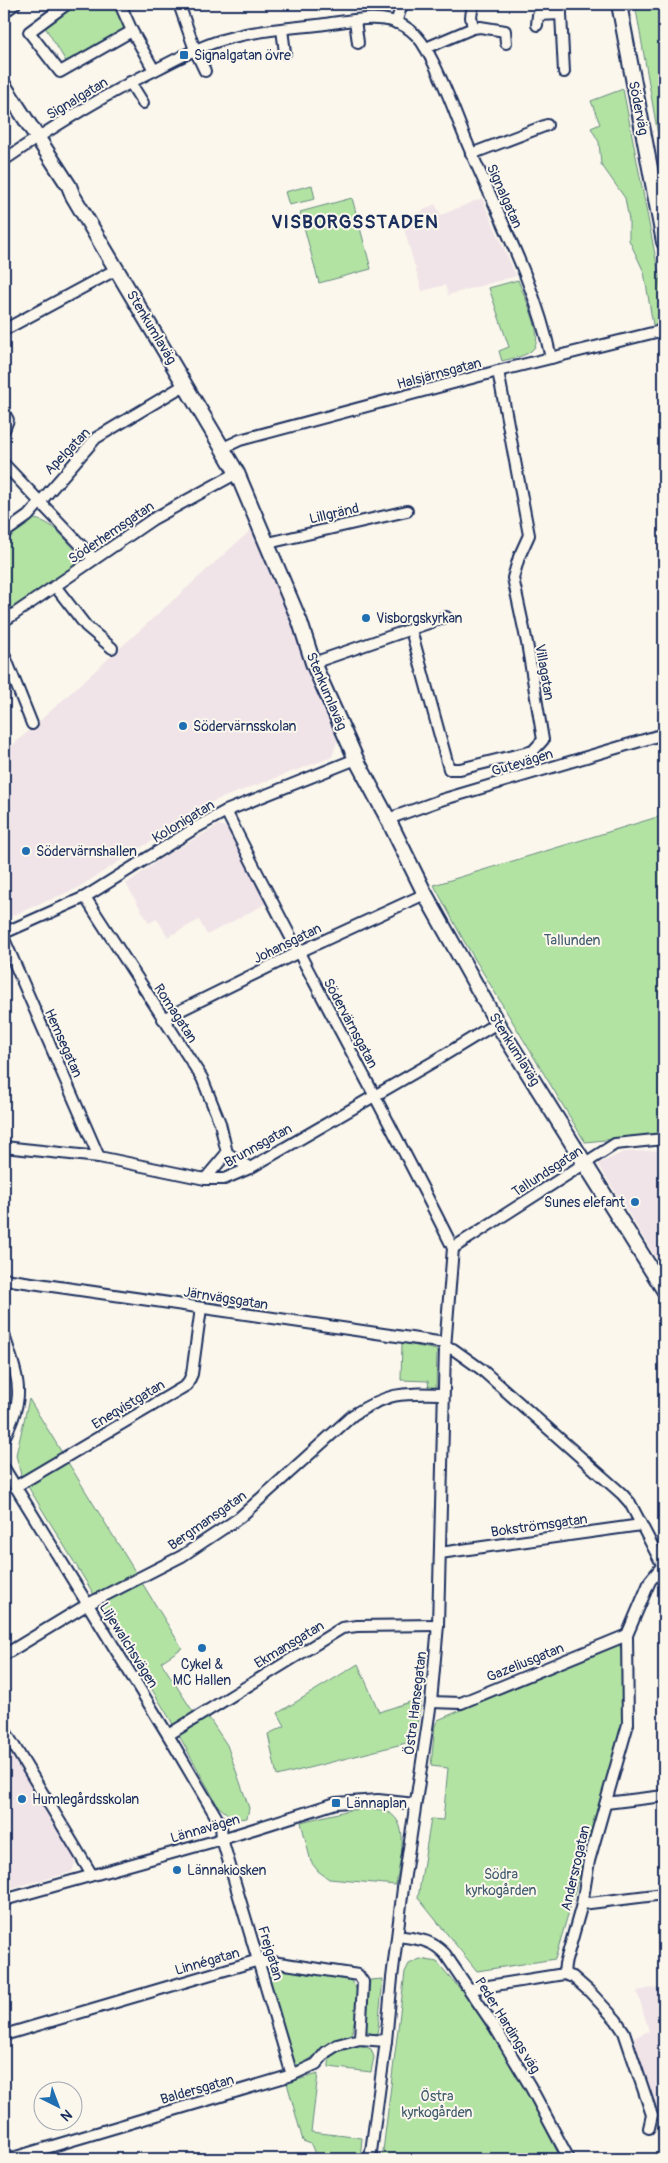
<svg xmlns="http://www.w3.org/2000/svg" width="668" height="2163" viewBox="0 0 668 2163" font-family="Pangolin,sans-serif">
  <style>
    .built { fill: #f1e4e8 }
    .green { fill: #b3e3a3; stroke: #678980 }
    .lines { fill: none; stroke-linecap: round; stroke-linejoin: round }
    .street-casing { stroke: #1b2f5e; stroke-width: 14 }
    .secondary-casing { stroke: #1b2f5e; stroke-width: 18 }
    .street { stroke: #fbf7ec; stroke-width: 10 }
    .secondary { stroke: #fbf7ec; stroke-width: 14 }
    .poi-dot { fill: #1f6fb2; stroke: #fbf7ec; stroke-width: 2 }
    .labels { text-anchor: middle; stroke-width: 4; stroke-linejoin: round; paint-order: stroke }
    .poi-label { font-size: 14px; fill: #1b2f5e; stroke: #fbf7ec; text-anchor: start }
    .street-label { font-size: 14px; fill: #1b2f5e; stroke: #fbf7ec }
    .park-label { font-size: 14px; fill: #415c6f; stroke: #fbf7ec }
    .district-label { font-size: 19px; font-weight: bold; letter-spacing: 1px; fill: #1b2f5e; stroke: #fbf7ec }
  </style>
  <rect width="100%" height="100%" fill="#fbf7ec"/>
  <filter id="ink" filterUnits="userSpaceOnUse"><feTurbulence type="fractalNoise" baseFrequency=".02" numOctaves="2"/><feDisplacementMap in="SourceGraphic" scale="10" xChannelSelector="R" yChannelSelector="G"/><feConvolveMatrix kernelMatrix="1 2 1 2 8 2 1 2 1" color-interpolation-filters="sRGB"/></filter>
  <g filter="url(#ink)">
    <g class="built">
      <path d="M482,198L516,276L448,295L445,285L422,291L402,222L435,204L441,215Z"/>
      <path d="M253,528L262,545L338,739L332,757L214,801L76,889L4,919V753Z"/>
      <path d="M219,825L228,828L267,903L207,935L199,920L168,937L157,919L149,923L126,884L163,857Z"/>
      <path d="M664,1150V1271L598,1164L624,1152Z"/>
      <path d="M4,1740L77,1858L72,1872L4,1890Z"/>
      <path d="M664,1951V2127L663,2130L631,2039L649,2031L637,1991L662,1986L657,1952Z"/>
    </g>
    <g class="green">
      <path d="M75,4H116L127,29L95,45L67,63L45,27Z"/>
      <path d="M635,4H664V169Z"/>
      <path d="M623,89L664,301V319L653,325L644,272L629,240V220L625,198L601,164L599,142L591,128L600,124L591,101Z"/>
      <path d="M312,185L315,199L289,205L285,192Z"/>
      <path d="M352,198L371,269L319,283L300,212Z"/>
      <path d="M518,280C523,294 544,334 534,348C527,357 512,358 502,361L499,351L509,347L489,288Z"/>
      <path d="M32,519C53,520 65,540 79,554L81,560L76,566L4,616V540Z"/>
      <path d="M664,815V1134L585,1142L464,941L434,885Z"/>
      <path d="M402,1343L437,1350L436,1390L429,1389L428,1381L401,1380Z"/>
      <path d="M29,1399L182,1648L161,1662L199,1721L207,1715L227,1745L249,1808L247,1818L238,1819L231,1817L218,1806L170,1719L21,1475L16,1455Z"/>
      <path d="M614,1644L620,1646L624,1652V1723L555,1959L477,1971L418,1898L431,1819L443,1820L448,1768L431,1766L435,1725L438,1720Z"/>
      <path d="M358,1664L379,1712L422,1698L414,1741L277,1776L268,1734L285,1726L278,1713Z"/>
      <path d="M350,1810C360,1810 372,1808 382,1810C414,1818 399,1862 396,1885L329,1879L318,1871L311,1862L301,1822Z"/>
      <path d="M420,1959L437,1962L473,2004L526,2090L561,2159H382L405,1972L409,1964Z"/>
      <path d="M275,1968L346,1978C367,1988 354,2018 351,2036L336,2040L303,2064L298,2065L292,2062L268,1980L270,1971Z"/>
      <path d="M383,1979L378,2028L377,2033L373,2035L366,2030L370,1980Z"/>
      <path d="M360,2045L371,2049L374,2057L371,2072L329,2067C328,2048 346,2048 360,2045Z"/>
      <path d="M318,2074L311,2132L362,2138L360,2159H317L311,2144L303,2141L287,2083Z"/>
    </g>
    <g class="lines">
      <defs>
        <g id="street">
          <path d="M67,4L29,32L60,72L132,31L120,4"/>
          <path d="M179,4L195,50L205,71"/>
          <path d="M473,4L471,17L473,28"/>
          <path d="M4,12L15,4"/>
          <path d="M561,14L564,72"/>
          <path d="M355,20L358,43"/>
          <path d="M396,23L402,4"/>
          <path d="M537,25L538,15L561,14L560,4"/>
          <path d="M282,29L285,53"/>
          <path d="M132,31L154,70"/>
          <path d="M426,48L473,28L480,27L505,31L506,43"/>
          <path d="M130,82L143,103"/>
          <path d="M471,154L547,125"/>
          <path d="M4,160C54,126 106,94 159,68C184,55 207,43 233,37C263,29 295,28 325,24C349,21 382,13 404,26C413,31 421,40 426,49C445,81 456,118 471,152C500,219 536,286 551,358"/>
          <path d="M4,330L117,269"/>
          <path d="M4,413L8,420L4,430"/>
          <path d="M223,448L240,440L498,371L664,330"/>
          <path d="M4,464L94,559"/>
          <path d="M4,533L28,516L96,438L186,384"/>
          <path d="M268,543L407,511"/>
          <path d="M55,586L86,626L112,648"/>
          <path d="M4,621L153,519L237,473"/>
          <path d="M411,630L449,769H460L533,751L543,740L527,643L513,578L519,557L529,535L498,371"/>
          <path d="M4,654L32,724"/>
          <path d="M313,663L446,617"/>
          <path d="M226,811C299,958 380,1101 453,1248"/>
          <path d="M388,819L441,800L664,734"/>
          <path d="M85,897L202,1078L220,1123L227,1153"/>
          <path d="M4,933L85,897L197,827L226,811L356,759"/>
          <path d="M4,939L99,1157"/>
          <path d="M163,1019L299,952L425,894"/>
          <path d="M4,1147L99,1157L205,1179H224L250,1168L433,1062L497,1023"/>
          <path d="M205,1179L227,1153L250,1168"/>
          <path d="M453,1248L615,1144L664,1139"/>
          <path d="M4,1279L445,1343"/>
          <path d="M4,1335C18,1380 27,1394 4,1438"/>
          <path d="M445,1348L453,1349L481,1369L622,1494L630,1503L664,1568"/>
          <path d="M4,1468L168,1735L221,1825L222,1839L292,2075"/>
          <path d="M15,1487L187,1385L192,1374L201,1308"/>
          <path d="M440,1553L641,1525"/>
          <path d="M4,1655L88,1604L182,1556L239,1518L353,1415C390,1392 401,1393 443,1394"/>
          <path d="M431,1702L461,1703L627,1635"/>
          <path d="M4,1729L92,1875"/>
          <path d="M168,1735L342,1628L357,1626L438,1625"/>
          <path d="M606,1803L664,1796"/>
          <path d="M4,1900L222,1839L336,1803L378,1800L415,1804"/>
          <path d="M582,1904L664,1894"/>
          <path d="M398,1936C417,1939 431,1939 445,1954L494,2026L530,2086L569,2159"/>
          <path d="M564,1974L565,1964L582,1904L589,1861L628,1724L627,1635L650,1581L663,1565"/>
          <path d="M564,1974L573,1977L590,1992L616,2020L624,2032L652,2115L649,2128"/>
          <path d="M470,1989L564,1974"/>
          <path d="M4,2035L259,1960L358,1975L363,1982L360,2039"/>
          <path d="M9,2159L292,2075L316,2064L326,2052L337,2045L360,2039L386,2041"/>
          <path d="M370,2159L386,2041L392,1978L403,1888L431,1702L438,1625L445,1348L453,1248"/>
        </g>
        <g id="secondary">
          <path d="M619,4L664,242"/>
          <path d="M4,86L69,186L73,196L237,473L300,622L313,663L356,759L388,819L425,894L497,1023L664,1290"/>
        </g>
      </defs>
      <use href="#street" class="street-casing"/>
      <use href="#secondary" class="secondary-casing"/>
      <use href="#street" class="street"/>
      <use href="#secondary" class="secondary"/>
    </g>
  </g>
  <g class="poi-dot">
    <rect x="179" y="50" width="10" height="10" rx="2.5"/>
    <circle cx="366" cy="618" r="5"/>
    <circle cx="183" cy="726" r="5"/>
    <circle cx="26" cy="851" r="5"/>
    <circle cx="635" cy="1202" r="5"/>
    <circle cx="202" cy="1648" r="5"/>
    <circle cx="22" cy="1799" r="5"/>
    <rect x="331" y="1798" width="10" height="10" rx="2.5"/>
    <circle cx="177" cy="1870" r="5"/>
  </g>
  <g class="labels">
    <g class="poi-label">
      <text x="194" y="60">Signalgatan övre</text>
      <text x="376" y="623">Visborgskyrkan</text>
      <text x="193" y="731">Södervärnsskolan</text>
      <text x="36" y="856">Södervärnshallen</text>
      <text x="625" y="1207" text-anchor="end">Sunes elefant</text>
      <text x="202" y="1669" text-anchor="middle">Cykel &amp;<tspan x="202" dy="16">MC Hallen</tspan></text>
      <text x="32" y="1804">Humlegårdsskolan</text>
      <text x="346" y="1808">Lännaplan</text>
      <text x="187" y="1875">Lännakiosken</text>
    </g>
    <g class="street-label">
      <text transform="translate(77 98) rotate(-31)" y="5">Signalgatan</text>
      <text transform="translate(639 108) rotate(79)" y="5">Söderväg</text>
      <text transform="translate(505 196) rotate(66)" y="5">Signalgatan</text>
      <text transform="translate(152 327) rotate(59)" y="5">Stenkumlaväg</text>
      <text transform="translate(439 373) rotate(-15)" y="5">Halsjärnsgatan</text>
      <text transform="translate(67 451) rotate(-46)" y="5">Apelgatan</text>
      <text transform="translate(334 513) rotate(-13)" y="5">Lillgränd</text>
      <text transform="translate(111 532) rotate(-34)" y="5">Söderhemsgatan</text>
      <text transform="translate(545 672) rotate(80)" y="5">Villagatan</text>
      <text transform="translate(327 691) rotate(67)" y="5">Stenkumlaväg</text>
      <text transform="translate(522 762) rotate(-17)" y="5">Gutevägen</text>
      <text transform="translate(183 821) rotate(-31)" y="5">Kolonigatan</text>
      <text transform="translate(287 943) rotate(-26)" y="5">Johansgatan</text>
      <text transform="translate(176 1013) rotate(57)" y="5">Romagatan</text>
      <text transform="translate(351 1023) rotate(62)" y="5">Södervärnsgatan</text>
      <text transform="translate(64 1043) rotate(66)" y="5">Hemsegatan</text>
      <text transform="translate(515 1049) rotate(58)" y="5">Stenkumlaväg</text>
      <text transform="translate(258 1145) rotate(-29)" y="5">Brunnsgatan</text>
      <text transform="translate(547 1171) rotate(-33)" y="5">Tallundsgatan</text>
      <text transform="translate(226 1298) rotate(9)" y="5">Järnvägsgatan</text>
      <text transform="translate(128 1404) rotate(-31)" y="5">Eneqvistgatan</text>
      <text transform="translate(207 1520) rotate(-35)" y="5">Bergmansgatan</text>
      <text transform="translate(539 1525) rotate(-8)" y="5">Bokströmsgatan</text>
      <text transform="translate(289 1644) rotate(-31)" y="5">Ekmansgatan</text>
      <text transform="translate(129 1645) rotate(58)" y="5">Liljewalchsvägen</text>
      <text transform="translate(525 1662) rotate(-22)" y="5">Gazeliusgatan</text>
      <text transform="translate(415 1703) rotate(-83)" y="5">Östra Hansegatan</text>
      <text transform="translate(205 1828) rotate(-16)" y="5">Lännavägen</text>
      <text transform="translate(575 1868) rotate(-77)" y="5">Andersrogatan</text>
      <text transform="translate(271 1953) rotate(73)" y="5">Frejgatan</text>
      <text transform="translate(207 1961) rotate(-16)" y="5">Linnégatan</text>
      <text transform="translate(508 2025) rotate(58)" y="5">Peder Hardings väg</text>
      <text transform="translate(197 2089) rotate(-16)" y="5">Baldersgatan</text>
    </g>
    <g class="park-label">
      <text x="572" y="945">Tallunden</text>
      <text x="501" y="1879">Södra<tspan x="501" dy="16">kyrkogården</tspan></text>
      <text x="437" y="2101">Östra<tspan x="437" dy="16">kyrkogården</tspan></text>
    </g>
    <g class="district-label">
      <text x="355" y="228">VISBORGSSTADEN</text>
    </g>
  </g>
  <rect width="668" height="2163" fill="none" stroke="#fbf7ec" stroke-width="20"/>
  <rect x="10" y="10" width="648" height="2143" fill="none" stroke="#1b2f5e" stroke-width="2" filter="url(#ink)"/>
  <g transform="translate(58 2106) rotate(138)"><circle r="24" fill="#fbf7ec" stroke="#a1a7b3"/>
  <path d="M0-4L9 19L0 12L-9 19Z" fill="#1f6fb2"/>
  <text y="-8" font-size="14" font-weight="bold" text-anchor="middle" fill="#1b2f5e">N</text>
  </g>
</svg>
